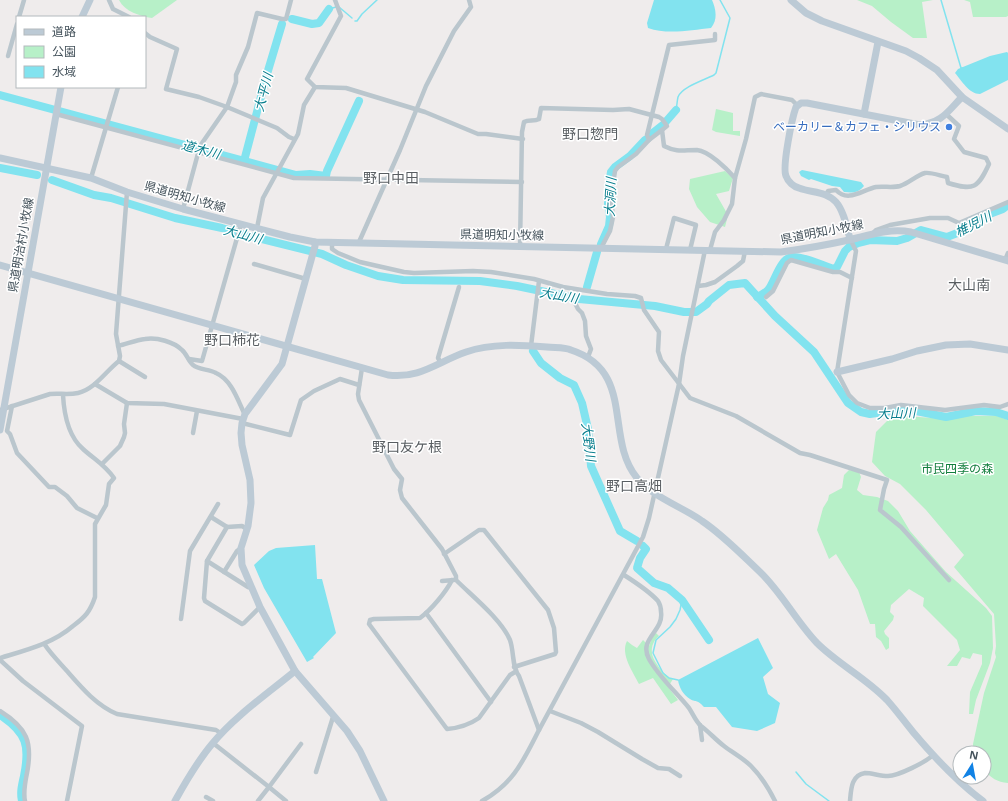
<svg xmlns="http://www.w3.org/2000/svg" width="1008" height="801" viewBox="0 0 1008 801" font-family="'Open Sans','Noto Sans JP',sans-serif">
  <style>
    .green { fill: #b7f0c8 }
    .water { fill: #82e3ef }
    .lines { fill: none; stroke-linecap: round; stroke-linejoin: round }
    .stream { stroke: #82e3ef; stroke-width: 1.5 }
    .river { stroke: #82e3ef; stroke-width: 8 }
    .street { stroke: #bac6cd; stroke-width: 4.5 }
    .secondary { stroke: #bccad5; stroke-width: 7 }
    .shop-dot { fill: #3f7fe0; stroke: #fff; stroke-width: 1.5 }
    .labels { text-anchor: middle; stroke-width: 3; stroke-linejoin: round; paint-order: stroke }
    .shop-label { font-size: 12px; fill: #366cbe; stroke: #fff; text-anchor: end }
    .street-label { font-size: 12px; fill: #44525b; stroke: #fff }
    .park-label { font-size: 12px; fill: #127e3d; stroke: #fff }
    .water-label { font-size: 13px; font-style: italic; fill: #087e8d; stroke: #fff }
    .quarter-label { font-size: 14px; fill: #595e62; stroke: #fff }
  </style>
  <rect width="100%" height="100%" fill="#efecec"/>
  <g class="green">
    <path d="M119,0H177L152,18C140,16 125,12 119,0Z"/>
    <path d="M857,0H933L922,2L927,38H913L891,22L872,6Z"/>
    <path d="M964,0H1008V16L1006,17H973L970,2Z"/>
    <path d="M716,109L733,113V131H740V136L716,132L712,130Z"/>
    <path d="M725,171L733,178L729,191L716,194L728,215L725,227L710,222L697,207L689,189L690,179Z"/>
    <path d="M893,415L945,419L959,416H997L1008,420V783C997,782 991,778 984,770V753H973V744L984,693L996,657L995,653L996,646L994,614L954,567L964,555L926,510L900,484L885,476L872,462L876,432Z"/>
    <path d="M849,470L859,472L861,477L857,490L863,495L877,497L888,501L898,511L910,531L946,572L986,608L992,616L993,648L990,663L976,700L973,714H969L970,692L982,664V655L973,653L970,659L962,657L957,666H947L960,650L957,640L923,606L924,598L909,589L891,605L890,612L894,616L893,620L884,631L885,634L889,638V648L886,650L881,641L876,637L875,624H870L858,590L836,554L829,559L817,530L823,508L828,500L829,495L842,488L844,475Z"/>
    <path d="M656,633L659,636C654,640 651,646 652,653C652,660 666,678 673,679L668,687L678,700L671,704L653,678L639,684C633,672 620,654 627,641L632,645L637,648L643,640L649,646L652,638Z"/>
  </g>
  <g class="water">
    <path d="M654,0H712C716,9 718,20 711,28C692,30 667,35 648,28L647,23Z"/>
    <path d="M1007,52L1008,53V80L980,94C969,94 962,81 955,73L958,69L990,56Z"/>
    <path d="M802,170L861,182L864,186C858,193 853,193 844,192L840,187L832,186L811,179L809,180L801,176L799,172Z"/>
    <path d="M315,545L317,579H322L336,633L313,657L314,658L307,662L264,588L254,565L269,551L276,548Z"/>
    <path d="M758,638L773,668L763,677L768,694L780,703L775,723L757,731L732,727L716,707H704C697,699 697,703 690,699C683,695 679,687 678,680Z"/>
  </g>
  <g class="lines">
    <g class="stream">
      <path d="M941,0L961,68H963"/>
      <path d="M339,7L352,18"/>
      <path d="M329,9L336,7"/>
      <path d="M355,21H357L362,14L377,0"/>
      <path d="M676,110C677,106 677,101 678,97C682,87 704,80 714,75L716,73L730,18L720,0"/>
      <path d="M678,680L669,678L663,673L653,653L656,640L670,627L676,619L680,610L682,600"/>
      <path d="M796,772L806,784L829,801"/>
    </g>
    <g class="river">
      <path d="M292,19L312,24L319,23L329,9"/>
      <path d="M0,95L296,175L310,174L326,176L327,171L359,101"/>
      <path d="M649,136L663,125L676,110"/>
      <path d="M244,161L267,74L282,24"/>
      <path d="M0,168L37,175"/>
      <path d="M52,180L94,195L111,198L175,218L222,228L249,236L322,254L346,265L378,276L403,280L480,281L517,286L579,299L655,306L684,312H696L707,304L709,301L729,285L745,283L775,316L814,352L848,403L861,412L870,414L898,410H911L946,417L976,411L996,412L1008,416"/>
      <path d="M601,244L609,226L610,217L608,204V190L611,172L615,167L630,156L645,140"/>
      <path d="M587,287L597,252"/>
      <path d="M757,297C761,295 765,293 768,290C775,282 780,257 793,257C806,257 821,265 834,269L837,267L845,251L849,247L858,243L870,240L897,241L907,238L921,230L947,237L960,232L987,215L1003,209L1008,205"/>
      <path d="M533,351L541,363L560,378L574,385L582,403L588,429L591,466L620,531L637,541"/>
      <path d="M643,546L646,549L640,558L637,568L654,583L668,588L682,600L709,640"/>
      <path d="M0,715C27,733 30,746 24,776C22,785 20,792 22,801"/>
    </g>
    <g class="street">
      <path d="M109,0L113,9L129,17"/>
      <path d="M335,0L341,16L307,79L315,87L346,88L425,112L478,134H486L523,139"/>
      <path d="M19,17L24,0"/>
      <path d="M145,33L150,37L177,49L166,89L199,97L227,107L277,128L289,137L294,139"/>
      <path d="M8,56L17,24"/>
      <path d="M56,114L294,178L522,182"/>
      <path d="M649,140L662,130L664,146C678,153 683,150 697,150C709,151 727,169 735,178"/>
      <path d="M91,178L118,87"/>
      <path d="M826,195L828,191L836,190C848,203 862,190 876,187C884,186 893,188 900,186C909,183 917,175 925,173C931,172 941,176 947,177L948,183C974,191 978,188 989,164L986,158L964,152L954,139L959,126L946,114"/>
      <path d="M183,209L200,146L227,107L236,82V75L248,47L257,13L282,19H286L291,0"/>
      <path d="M257,228L263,198L298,134L304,105L315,87"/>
      <path d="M873,233L876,230L890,225L930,218H948L959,223L1008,202"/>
      <path d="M850,239L856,251L837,372L849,395L857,403L870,408H885L901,405L945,410L984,405L1000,407L1008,404"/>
      <path d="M332,242V249L338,253L360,262L404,272L414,273L473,271L491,272L534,279L563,287L607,294L635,296L641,298L644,310L659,332L658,351L661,360L690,398L736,416L800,453L810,455L887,480L884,489L880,510L901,527L949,580"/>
      <path d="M359,242L400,150L426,86L454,31L471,7L469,0"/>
      <path d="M520,246L522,132L524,122C529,119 534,122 539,119L541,108L613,110L629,109L659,117L662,119L667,126L662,130"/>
      <path d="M601,248L610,231L613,217L611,198L615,171L618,167L636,154L649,140L647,135L669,45L715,40V34"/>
      <path d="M666,249L674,218L696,225L690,250"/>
      <path d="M710,250L715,232L724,220L732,204L735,178L746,139L755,97L761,94L792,100L797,105"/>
      <path d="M1005,260L1008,253"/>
      <path d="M254,264L306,279"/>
      <path d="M698,286L706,285L715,282L737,266L743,261L745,251"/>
      <path d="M766,297L773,291L787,263L791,260L833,272H840L852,278"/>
      <path d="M575,303L578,309L582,313L585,321L586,336L591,349L588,357"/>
      <path d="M118,346C127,344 136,340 145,339C157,337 174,342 182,350C187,354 188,361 193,365C199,370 209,369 216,373C232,380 238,401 245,415"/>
      <path d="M531,346L539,281"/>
      <path d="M189,359L202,361L241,224"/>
      <path d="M119,361L145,377"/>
      <path d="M441,363L438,358L459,287"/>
      <path d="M362,368L358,394L359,400L394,469L402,479L400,490L402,498L442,549L456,576V580C472,596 501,619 510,640C514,651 512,668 519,676L539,730"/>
      <path d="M95,384L127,403L164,404L243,419"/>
      <path d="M12,406L7,431L10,434L17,453L49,487H55L67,496L77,508L97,518"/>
      <path d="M0,410L50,394C59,393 68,395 78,393C94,390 106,371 119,361L120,356L116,334L127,192"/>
      <path d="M242,423L290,435L301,400L314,391L340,379L359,385"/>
      <path d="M193,433L197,411"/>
      <path d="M102,464L120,446L124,437L125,433L124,424L127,403"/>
      <path d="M211,517L227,527"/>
      <path d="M247,529L242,526L227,527L207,561L204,598L205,601L242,624L244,623L260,607"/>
      <path d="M444,554L479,530H484L548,610L554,628L556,652L555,654L514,667"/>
      <path d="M207,561L248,587L252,588"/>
      <path d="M224,572L237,551L241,548"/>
      <path d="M624,575C635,582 649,591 658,601C660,604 661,609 661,612C664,631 638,639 649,659C659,677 676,692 689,708C693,714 696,722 701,726C709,732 716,740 724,746C733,753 743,758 751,766C761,776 769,789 775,801"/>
      <path d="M452,580C446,592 431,610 420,618L374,619L370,620L369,624L447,729C459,728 469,725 479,718L510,675L515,672"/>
      <path d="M442,581L454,580"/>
      <path d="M426,613L491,702"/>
      <path d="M181,619L190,551L218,504"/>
      <path d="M45,645C51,654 59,662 67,671C81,687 96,705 117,714L216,730L222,734"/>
      <path d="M0,658C26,650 52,644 73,626C85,617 90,612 95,597V524L106,505L109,484L114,478C104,464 95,460 83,449C68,436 64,414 63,395"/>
      <path d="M0,660L23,681L82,726L67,801"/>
      <path d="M0,711C27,728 33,742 27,773C25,783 23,792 25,801"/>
      <path d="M550,711L581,723L598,732L642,759L658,768L669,769L680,776"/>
      <path d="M700,725L702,740"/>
      <path d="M213,743L269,787L301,744"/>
      <path d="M316,772L333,717"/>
      <path d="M206,797L213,801"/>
      <path d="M258,801L269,787L286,801"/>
      <path d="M482,801C514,783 523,761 539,730L643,537L649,518L679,384L683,356L705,250"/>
      <path d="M850,801C851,790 851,775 865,773C872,773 880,776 888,776C898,776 926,762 933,755"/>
    </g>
    <g class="secondary">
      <path d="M791,0L806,13L822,21L906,51L919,58L937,70L962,97L1008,129"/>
      <path d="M82,17L90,0"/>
      <path d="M864,114L878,42"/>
      <path d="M0,158L91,178L127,192L183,209L290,237L315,242L781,252C804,249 826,245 849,240C870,235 889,228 911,232L1008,261"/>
      <path d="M850,239C847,228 844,211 836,202C826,191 812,193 799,188C794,187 788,182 786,176C782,167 792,118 796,107L801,103H807L920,125C942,123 948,111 962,97"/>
      <path d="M315,242V246L282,364L245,414L242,423L241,433L242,445L250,480L251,503L248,526L241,548L242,565L260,607L295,671L347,731L360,751L384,801"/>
      <path d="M0,265L388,375C420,379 437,362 466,352C492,343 520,345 547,347C555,348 564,347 571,350C636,371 604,438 637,478C654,498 681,506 702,521C723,535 742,555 760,572C782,593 796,621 817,643C838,664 866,678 887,700C896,710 904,721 913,732C934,757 956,781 983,801"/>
      <path d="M837,372L892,359L917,351L946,345L970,344L1008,350"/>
      <path d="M0,430L61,87"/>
      <path d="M175,801C186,781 197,762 212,744C235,716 267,694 295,671"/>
    </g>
  </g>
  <circle class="shop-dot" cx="949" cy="127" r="4"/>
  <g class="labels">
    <g class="shop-label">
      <text x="941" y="131">ベーカリー＆カフェ・シリウス</text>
    </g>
    <g class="street-label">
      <text transform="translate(185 197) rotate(16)" y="4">県道明知小牧線</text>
      <text transform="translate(822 232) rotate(-11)" y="4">県道明知小牧線</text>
      <text transform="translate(502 235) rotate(1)" y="4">県道明知小牧線</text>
      <text transform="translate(21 245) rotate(-80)" y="4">県道明治村小牧線</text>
    </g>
    <g class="park-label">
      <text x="957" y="473">市民四季の森</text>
    </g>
    <g class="water-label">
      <text transform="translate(263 92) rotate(-75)" y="5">大平川</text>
      <text transform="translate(201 149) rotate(15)" y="5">道木川</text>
      <text transform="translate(610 197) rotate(-87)" y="5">大洞川</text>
      <text transform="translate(973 224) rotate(-27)" y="5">椎児川</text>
      <text transform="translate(243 234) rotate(15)" y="5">大山川</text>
      <text transform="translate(559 295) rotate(10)" y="5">大山川</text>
      <text transform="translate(896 413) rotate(-2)" y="5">大山川</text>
      <text transform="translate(589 442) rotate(83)" y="5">大野川</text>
    </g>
    <g class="quarter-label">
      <text x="590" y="139">野口惣門</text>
      <text x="391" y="183">野口中田</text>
      <text x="969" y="290">大山南</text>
      <text x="232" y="345">野口柿花</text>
      <text x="407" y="452">野口友ケ根</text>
      <text x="634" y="491">野口高畑</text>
    </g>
  </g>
  <rect x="16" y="16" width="130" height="72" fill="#ffffff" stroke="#b4babd"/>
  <rect x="24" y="29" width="20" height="6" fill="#bccad5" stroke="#b4babd"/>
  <text x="52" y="36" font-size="12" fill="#44525b">道路</text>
  <rect x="24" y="46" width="20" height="12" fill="#b7f0c8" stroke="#b4babd"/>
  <text x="52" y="56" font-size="12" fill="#44525b">公園</text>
  <rect x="24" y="66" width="20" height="12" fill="#82e3ef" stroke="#b4babd"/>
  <text x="52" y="76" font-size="12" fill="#44525b">水域</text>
  <g transform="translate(972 765) rotate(11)"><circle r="19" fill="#ffffff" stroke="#b4babd"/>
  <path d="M0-3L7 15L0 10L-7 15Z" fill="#1182e5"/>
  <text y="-6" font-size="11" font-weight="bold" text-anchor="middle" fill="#44525b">N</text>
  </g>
</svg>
